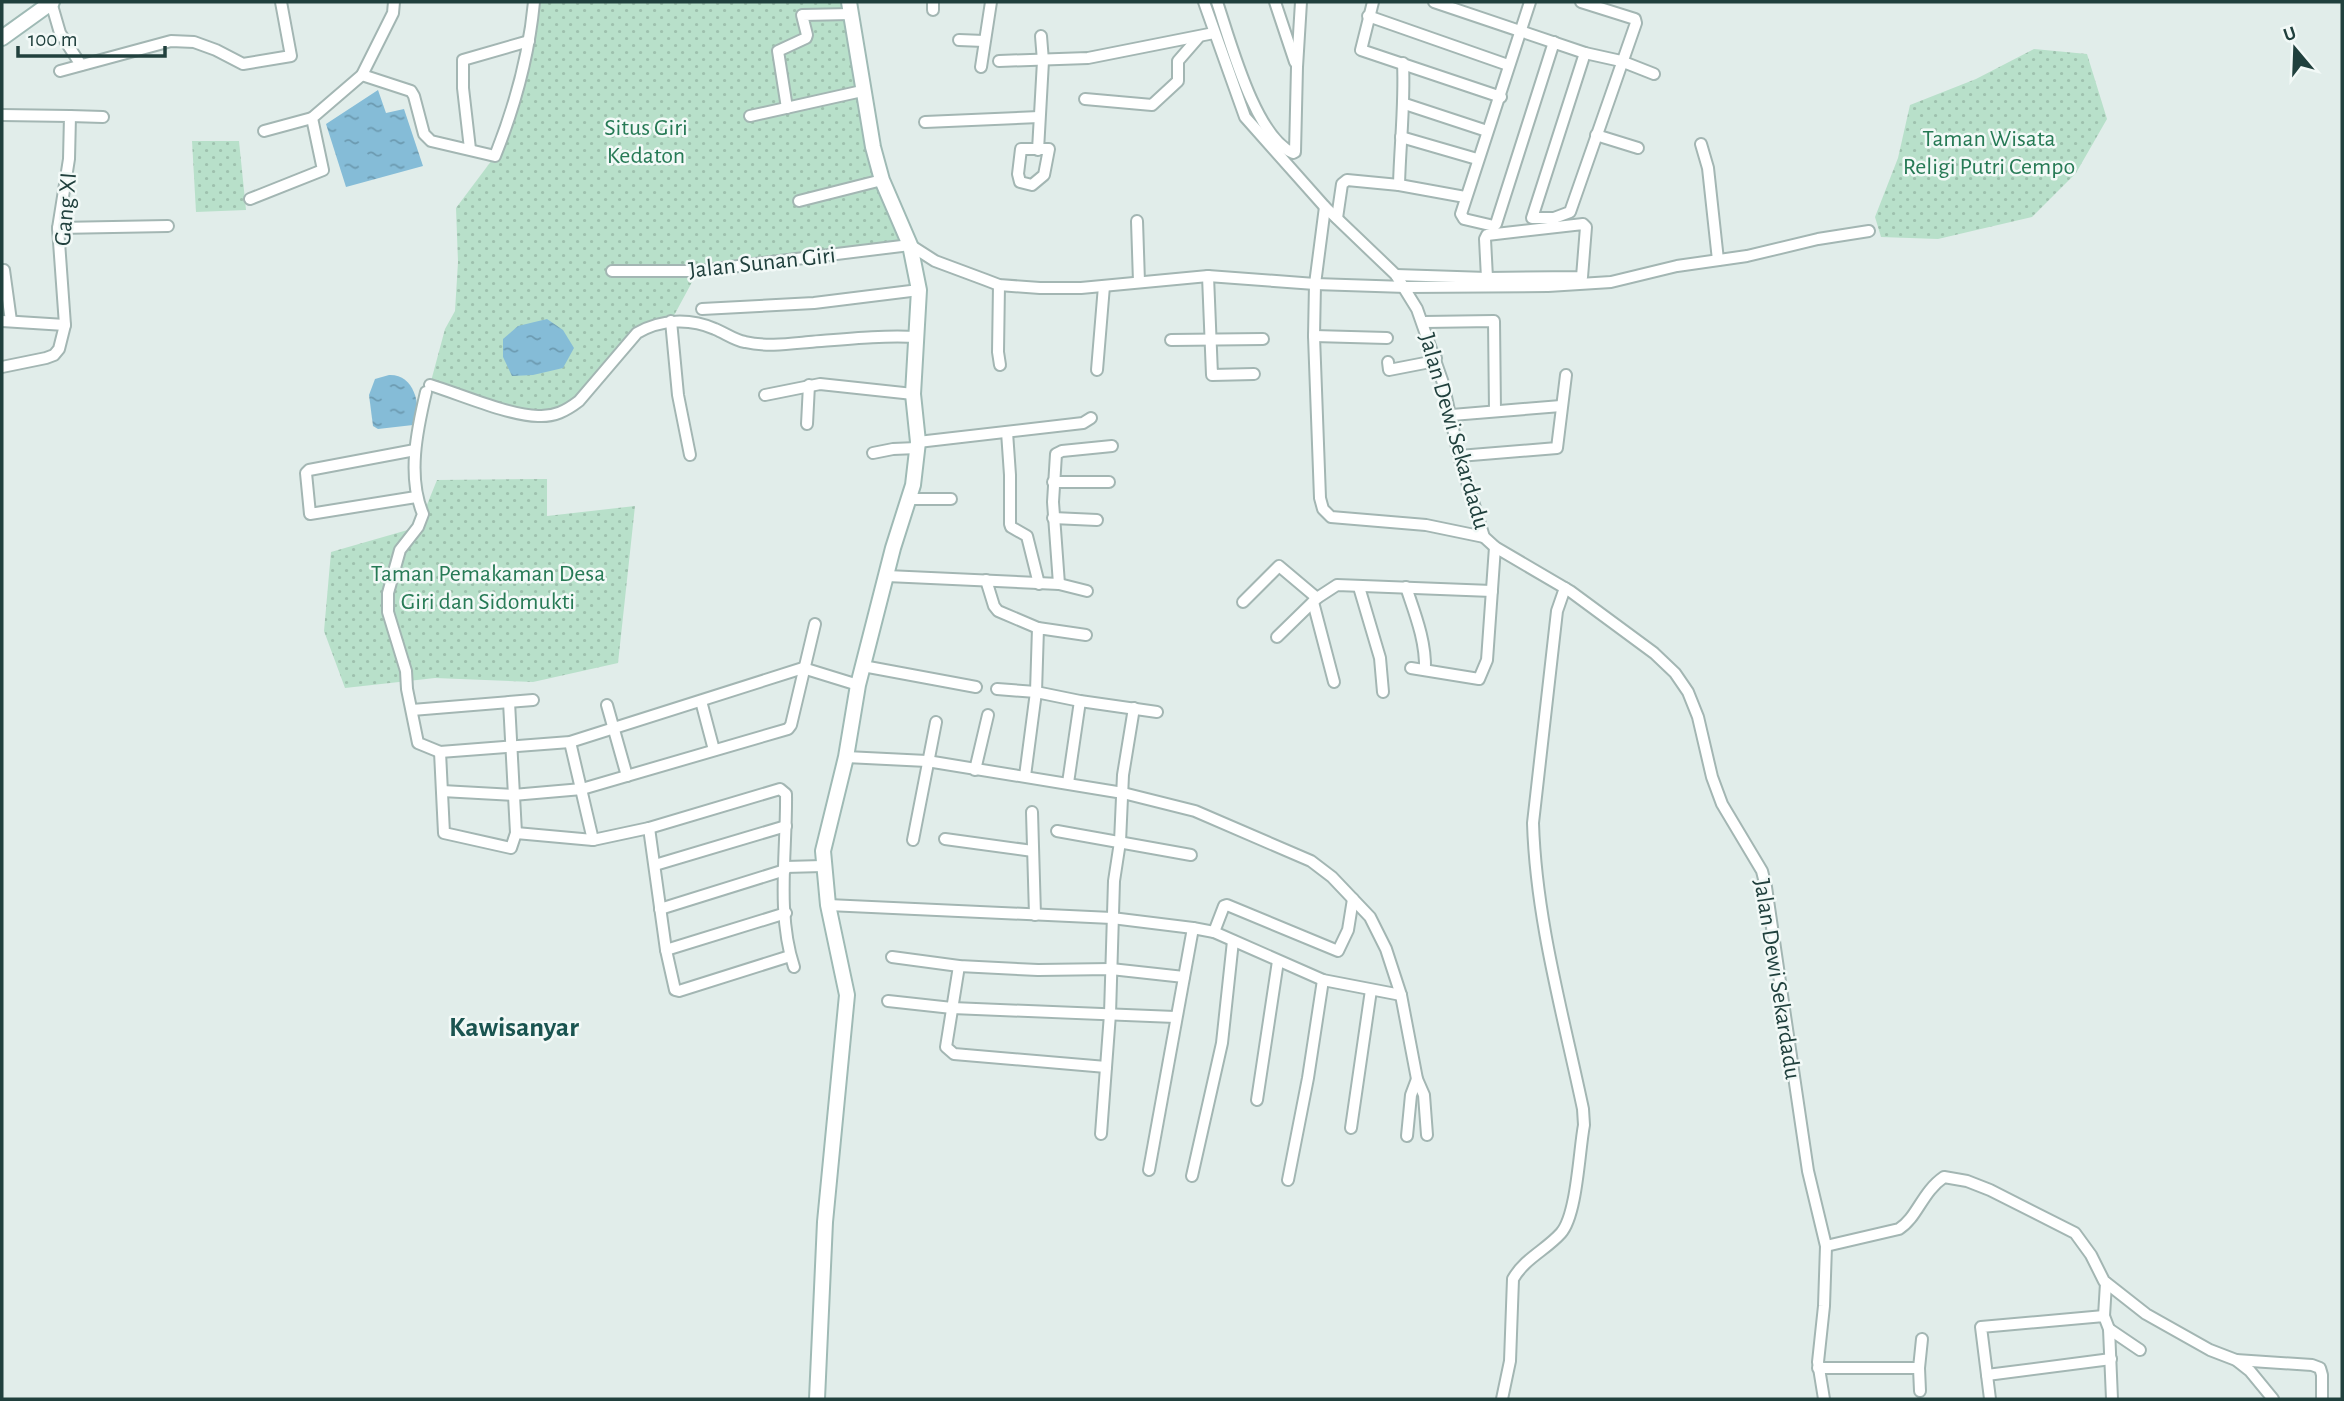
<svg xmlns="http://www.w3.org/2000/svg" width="2344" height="1401" viewBox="0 0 2344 1401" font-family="'Alegreya Sans',sans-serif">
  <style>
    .park { fill: url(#park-dots) }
    .water { fill: url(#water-ripples) }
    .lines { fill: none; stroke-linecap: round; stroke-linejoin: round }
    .street-casing { stroke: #a3b6b3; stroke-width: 14 }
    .secondary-casing { stroke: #9fbab5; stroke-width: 18 }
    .street { stroke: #fff; stroke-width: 10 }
    .secondary { stroke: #fff; stroke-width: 14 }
    .labels { text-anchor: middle; stroke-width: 5; stroke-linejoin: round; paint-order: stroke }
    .park-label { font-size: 24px; fill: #267a55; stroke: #f2f9f7 }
    .street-label { font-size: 24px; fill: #20403d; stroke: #f2f9f7 }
    .quarter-label { font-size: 28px; font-weight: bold; fill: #1a5450; stroke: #f2f9f7 }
  </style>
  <defs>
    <pattern id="park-dots" width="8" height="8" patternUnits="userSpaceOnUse" patternTransform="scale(1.75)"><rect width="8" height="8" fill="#b8e0ca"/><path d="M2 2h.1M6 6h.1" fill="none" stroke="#9ec1ae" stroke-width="1.8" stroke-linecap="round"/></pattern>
    <pattern id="water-ripples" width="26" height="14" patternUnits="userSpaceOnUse" patternTransform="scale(1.75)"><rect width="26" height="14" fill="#85bcd7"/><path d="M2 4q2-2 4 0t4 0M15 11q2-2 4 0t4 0" fill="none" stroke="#6c9ab0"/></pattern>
  </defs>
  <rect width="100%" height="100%" fill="#e1edea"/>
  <g class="park">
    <path d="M534,2H844L875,182L901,242L698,271L671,321L650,326L568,409L531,415L430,385L445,329L455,311L458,262L456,208L495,156L523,71Z"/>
    <path d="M2034,49L2087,54L2107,119L2076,173L2032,217L1938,239L1881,237L1875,217L1898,158L1910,105L1976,79Z"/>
    <path d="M192,141H239L246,210L196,212Z"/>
    <path d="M547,479V516L635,506L618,663L533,682L435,678L345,688L324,631L331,552L418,527L437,480Z"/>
  </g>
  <g class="water">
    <path d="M378,90L386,113L404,109L423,166L346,187L326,124Z"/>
    <path d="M547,319L563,330L574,348L563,368L533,375L512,376L503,357V339L518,326Z"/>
    <path d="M389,375C414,374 420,403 417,423L413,425L378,429L373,426L369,395L375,379Z"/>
  </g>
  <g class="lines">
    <defs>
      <g id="street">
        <path d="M51,2L60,33L81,65"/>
        <path d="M933,2V10"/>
        <path d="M1204,2L1245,117L1325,207L1396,275L1417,309L1443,383L1459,456L1484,537L1495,547L1570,591L1654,653L1675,673L1688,692L1698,717L1712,777L1722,804L1762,871L1766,887L1808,1171L1826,1246L1824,1306L1818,1362L1824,1399"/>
        <path d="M1217,2C1230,40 1255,137 1293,153L1295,152L1297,67L1301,2"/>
        <path d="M1275,2L1295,62"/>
        <path d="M1373,2L1361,50L1501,97"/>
        <path d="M1434,2L1585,53L1621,61L1654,74"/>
        <path d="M1530,2L1461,214L1464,219L1494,226L1496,224L1554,42"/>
        <path d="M1581,2L1635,19L1636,23L1570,212L1554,218H1532L1585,53"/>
        <path d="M1368,16L1508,65"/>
        <path d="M959,40L984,41"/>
        <path d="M999,61L1088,58L1214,33"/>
        <path d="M981,67L991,2"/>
        <path d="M60,71L171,41L194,42L216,50L243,64L291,56L281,2"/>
        <path d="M362,75L411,91L414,96L424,134L431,141L495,156C515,106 529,55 534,2"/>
        <path d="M1085,99L1152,105L1178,81V61L1198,38"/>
        <path d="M1405,104L1487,131"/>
        <path d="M787,108L778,51L806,38L807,35L802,15L851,14"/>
        <path d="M2,115L70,116L69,159L58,228L65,325L59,349L54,355L46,358L2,367"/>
        <path d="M70,116L103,117"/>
        <path d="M750,116L862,91"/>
        <path d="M925,122L1039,117"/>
        <path d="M264,131L312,118"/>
        <path d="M1596,135L1638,148"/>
        <path d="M1401,137L1477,159"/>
        <path d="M1701,144L1708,168L1718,260"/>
        <path d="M470,149L463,88V60L529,41"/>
        <path d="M1021,149H1049L1044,175L1032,185L1020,182L1018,174Z"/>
        <path d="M1038,150L1043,61L1041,36"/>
        <path d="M1399,185C1400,144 1405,104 1403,63"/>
        <path d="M250,199L323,170L312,118L362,75L393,13L394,2"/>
        <path d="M799,201L882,180"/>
        <path d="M1325,207L1315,284L1314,336L1320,498L1323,509L1331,517L1426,525L1484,537"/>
        <path d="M1337,218L1342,184L1347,180L1399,185L1465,197"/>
        <path d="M1137,221L1139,282"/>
        <path d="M1583,224L1586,227L1582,277L1487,278L1485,239L1487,235Z"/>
        <path d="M58,228L168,226"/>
        <path d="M4,270L11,321"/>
        <path d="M612,271H698L910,245L935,261L986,280L999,285L1040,288H1081L1208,276L1315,284L1406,287L1548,286L1611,282L1677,266L1747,256L1818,239L1869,231"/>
        <path d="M1396,275L1487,278"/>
        <path d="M1208,276L1212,375L1254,374"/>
        <path d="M999,285L998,352L1000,365"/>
        <path d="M702,309L814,303L919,290"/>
        <path d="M2,321L65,325"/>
        <path d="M671,321L678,395L690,455"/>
        <path d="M1424,322L1494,321L1495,411"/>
        <path d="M1314,336L1387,338"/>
        <path d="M1171,340L1263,339"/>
        <path d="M1388,362L1389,370L1425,363L1436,358"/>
        <path d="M1097,370L1104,286"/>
        <path d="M430,385C460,394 507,415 538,416C554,417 566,411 579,401L637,333C661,319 690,318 715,329C725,333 734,340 745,342C766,347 788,344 809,342C846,339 881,335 918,337"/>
        <path d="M426,392C417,430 407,477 423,514L418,527L400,550L388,593V612L406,671L407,689L418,743L440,752L570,742L803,668L858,685"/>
        <path d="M765,395L820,384L913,394"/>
        <path d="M1452,415L1561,406"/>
        <path d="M807,424L809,385"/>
        <path d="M1007,432L1010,475V524L1011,527L1027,536L1039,584"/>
        <path d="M918,442L1083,423L1091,418"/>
        <path d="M415,450L309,470L306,473L310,514L416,497"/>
        <path d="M873,453L893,449L917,448"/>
        <path d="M1459,456L1557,448L1566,375"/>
        <path d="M1053,482H1109"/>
        <path d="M909,499H951"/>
        <path d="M1053,518L1097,520"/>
        <path d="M887,576L1059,584L1053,502L1056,454L1062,451L1112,446"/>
        <path d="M986,580L994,606L998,611L1038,628"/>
        <path d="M1059,584L1087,591"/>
        <path d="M1359,587L1380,658L1383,692"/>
        <path d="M1406,587C1415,614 1426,641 1425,670"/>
        <path d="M1243,602L1279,566L1317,598"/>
        <path d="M1313,602L1334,682"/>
        <path d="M1277,637L1317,598L1337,585L1492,591"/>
        <path d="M863,666L976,687"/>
        <path d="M1411,668L1479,679L1487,660L1495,547"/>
        <path d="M997,689L1036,692L1080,701L1157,712"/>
        <path d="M701,701L714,750"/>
        <path d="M607,705L627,776"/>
        <path d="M412,710L533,700"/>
        <path d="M570,742L593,840"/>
        <path d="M440,752L444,833L511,848L516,833L509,702"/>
        <path d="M846,757L927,761L1123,793L1195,811L1311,861L1332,877L1370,917L1386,949L1401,995L1417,1079L1424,1095L1427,1135"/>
        <path d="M975,770L988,715"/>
        <path d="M1025,776L1036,692L1038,628L1086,635"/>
        <path d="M1068,783L1080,701"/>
        <path d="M442,791L513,795L582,789L788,729L791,725L815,624"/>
        <path d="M1032,812L1035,915"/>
        <path d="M649,828L666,950L675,990L679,991L790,956"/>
        <path d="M1057,831L1191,855"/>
        <path d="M516,833L593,840L649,828L780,789L786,794C787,849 776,913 794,967"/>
        <path d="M945,839L1033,851"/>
        <path d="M913,840L936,722"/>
        <path d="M655,865L786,826"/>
        <path d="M785,867L823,866"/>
        <path d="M828,905L1112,918L1193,928L1214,932L1323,980L1401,995"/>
        <path d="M660,909L785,870"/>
        <path d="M1214,932L1224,906L1227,905L1338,951L1348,930L1353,899"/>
        <path d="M666,950L786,913"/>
        <path d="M892,957L959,966L1038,970L1111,969L1184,977"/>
        <path d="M959,966L946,1047L954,1054L1106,1067"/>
        <path d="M888,1001L952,1008L1175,1017"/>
        <path d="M1257,1100L1278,961"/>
        <path d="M1351,1128L1371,990"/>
        <path d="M1101,1134L1110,1014L1114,881L1120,842L1123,775L1134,708"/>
        <path d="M1407,1136L1411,1095L1417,1079"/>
        <path d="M1149,1170L1193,928"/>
        <path d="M1192,1176L1222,1043L1233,941"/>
        <path d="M1288,1180L1308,1078L1323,980"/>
        <path d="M1826,1246L1899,1229C1917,1218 1922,1192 1944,1177L1967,1181L1990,1190L2075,1233L2091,1255L2104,1281L2146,1314L2210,1350L2236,1360L2250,1371L2273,1399"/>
        <path d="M2104,1316L2106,1283"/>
        <path d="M2109,1329L2140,1350"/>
        <path d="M2236,1360L2312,1365L2320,1368L2322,1375V1399"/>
        <path d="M1818,1368H1919L1922,1339"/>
        <path d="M1919,1368L1920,1391"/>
        <path d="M1987,1375L2111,1359"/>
        <path d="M1502,1399L1510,1361L1513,1279C1525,1258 1546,1250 1561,1233C1577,1215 1579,1151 1584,1125L1583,1109C1563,1014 1536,920 1533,823L1557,611L1565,588"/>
        <path d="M1990,1399L1981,1327L2104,1316L2109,1329L2112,1399"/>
      </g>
      <g id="secondary">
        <path d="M2,38L52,2"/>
        <path d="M817,1399L825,1222L847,995L828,905L823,851L846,757L858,685L893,548L913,485L918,442L913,394L919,290L910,245L882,180L873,147L849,2"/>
      </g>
    </defs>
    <use href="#street" class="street-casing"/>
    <use href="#secondary" class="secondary-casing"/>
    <use href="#street" class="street"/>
    <use href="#secondary" class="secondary"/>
  </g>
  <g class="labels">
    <g class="park-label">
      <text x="646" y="135">Situs Giri<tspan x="646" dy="28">Kedaton</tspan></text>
      <text x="1989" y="146">Taman Wisata<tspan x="1989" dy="28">Religi Putri Cempo</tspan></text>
      <text x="488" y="581">Taman Pemakaman Desa<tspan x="488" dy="28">Giri dan Sidomukti</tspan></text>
    </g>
    <g class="street-label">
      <text transform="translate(65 209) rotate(-85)" y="8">Gang XI</text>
      <text transform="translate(762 262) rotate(-6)" y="8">Jalan Sunan Giri</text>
      <text transform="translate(1455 431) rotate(74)" y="8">Jalan Dewi Sekardadu</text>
      <text transform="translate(1778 979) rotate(81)" y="8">Jalan Dewi Sekardadu</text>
    </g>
    <g class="quarter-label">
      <text x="514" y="1036">Kawisanyar</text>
    </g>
  </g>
  <rect width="2344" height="1401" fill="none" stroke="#20403d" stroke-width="7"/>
  <g transform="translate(2295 49) rotate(341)" stroke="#f2f9f7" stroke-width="5" paint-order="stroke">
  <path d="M0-5L12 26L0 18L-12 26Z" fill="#20403d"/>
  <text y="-10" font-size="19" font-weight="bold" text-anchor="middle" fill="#20403d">U</text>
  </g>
  <path d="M18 46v10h147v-10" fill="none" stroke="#20403d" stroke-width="3.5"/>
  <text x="28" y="46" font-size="21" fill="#20403d" stroke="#f2f9f7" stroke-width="5" paint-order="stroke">100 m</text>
</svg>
